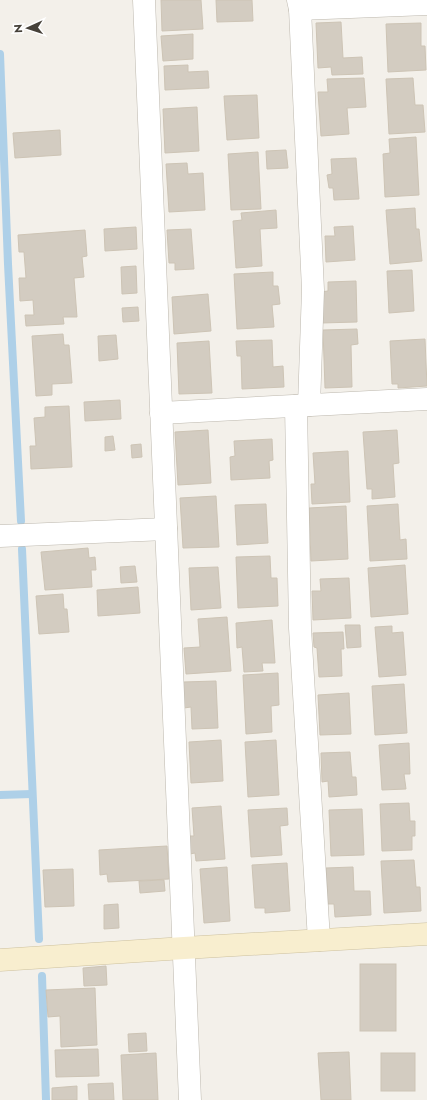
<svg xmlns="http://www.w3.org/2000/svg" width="427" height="1100" viewBox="0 0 427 1100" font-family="Jost,sans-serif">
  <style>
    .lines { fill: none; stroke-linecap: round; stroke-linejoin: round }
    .stream { stroke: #aed0e8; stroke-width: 8 }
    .building { fill: #d3ccc1; stroke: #cdc4b5 }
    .street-casing { stroke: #bdb8ae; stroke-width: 23 }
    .secondary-casing { stroke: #cdc19f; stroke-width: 23 }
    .street { stroke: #fff; stroke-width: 22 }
    .secondary { stroke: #f8eecf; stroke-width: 22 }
  </style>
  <rect width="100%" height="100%" fill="#f3f0ea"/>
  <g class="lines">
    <g class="stream">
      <path d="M0,54L8,264L21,521"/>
      <path d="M22,549L39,939"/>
      <path d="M0,795L32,794"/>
      <path d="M42,976L46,1100"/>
    </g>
  </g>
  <g class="building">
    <path d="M161,0H201L203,29L162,31Z"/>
    <path d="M216,0H252L253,21L217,22Z"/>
    <path d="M341,22L343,58L362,57L363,74L332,75L331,67L318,68L316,23Z"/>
    <path d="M421,23V46H425L426,70L388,72L386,24Z"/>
    <path d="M193,34V59L163,61L161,36Z"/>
    <path d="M188,65V72L208,71L209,88L165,90L164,66Z"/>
    <path d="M364,78L366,107L347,108L349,134L321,136L318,92H328L327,79Z"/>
    <path d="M413,78L415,105H423L425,132L389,134L386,79Z"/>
    <path d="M257,95L259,138L227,140L224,96Z"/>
    <path d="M197,107L199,151L165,153L163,109Z"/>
    <path d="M60,130L61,155L15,158L13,133Z"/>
    <path d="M416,137L419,195L385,197L383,154L390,153L389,139Z"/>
    <path d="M286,150L288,168L267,169L266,151Z"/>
    <path d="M258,152L261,209L231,210L228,154Z"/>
    <path d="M356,158L359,199L334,200L333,188H329L327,175L332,174L331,159Z"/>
    <path d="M187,163L188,174L203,173L205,210L169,212L166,164Z"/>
    <path d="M415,208L416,229H419L422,261L390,264L386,210Z"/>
    <path d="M276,210L277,228L260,229L262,266L236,268L233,221L242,220L241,213Z"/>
    <path d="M353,226L355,260L326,262L325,236H335L334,227Z"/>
    <path d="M136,227L137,249L105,251L104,229Z"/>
    <path d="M191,229L194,269L175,270V263H169L167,230Z"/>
    <path d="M85,230L87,256L82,257L84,277L74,278L77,317H63L64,324L26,326L25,315H34L33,300L20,301L19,278H26L24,252H19L18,235Z"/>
    <path d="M136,266L137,293L122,294L121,267Z"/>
    <path d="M412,270L414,311L389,313L387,271Z"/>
    <path d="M273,272V286H278L280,304L272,305L274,327L237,329L234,274Z"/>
    <path d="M356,281L357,322L321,323L320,292L328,291V282Z"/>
    <path d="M208,294L211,331L174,334L172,297Z"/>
    <path d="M138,307L139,321L123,322L122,308Z"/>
    <path d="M357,329L358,344L351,345L352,387L325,388L323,330Z"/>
    <path d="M63,334L64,345H69L72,383L52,384V395L36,396L32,336Z"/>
    <path d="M116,335L118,359L99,361L98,336Z"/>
    <path d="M425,339L427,386L398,388V384H392L390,341Z"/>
    <path d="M272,340L273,367L283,366L284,387L242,389L241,356H237L236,341Z"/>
    <path d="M209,341L212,393L179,394L177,343Z"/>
    <path d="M120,400L121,419L85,421L84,402Z"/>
    <path d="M69,406L72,467L31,469L30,446H36L34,418L45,417V407Z"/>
    <path d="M208,430L211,483L178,485L175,432Z"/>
    <path d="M397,430L399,463L393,464L395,497L372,499V489H367L363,432Z"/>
    <path d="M113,436L115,450L105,451V437Z"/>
    <path d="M272,439L273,460L269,461L270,478L231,480L230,457L235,456L234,441Z"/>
    <path d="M141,444L142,457L132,458L131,445Z"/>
    <path d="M348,451L350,502L312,504L311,484H315L313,453Z"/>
    <path d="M216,496L219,547L183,548L180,498Z"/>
    <path d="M266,504L268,543L237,545L235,505Z"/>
    <path d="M398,504L400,540L406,539L407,559L370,561L367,506Z"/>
    <path d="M346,506L348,559L311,561L309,508Z"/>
    <path d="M88,548L89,558L95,557L96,570H91L92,587L45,590L41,552Z"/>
    <path d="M270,556L271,578H277L278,606L238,608L236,557Z"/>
    <path d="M405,565L408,614L371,617L368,568Z"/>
    <path d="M135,566L137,582L121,583L120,567Z"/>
    <path d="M218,567L221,608L191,610L189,568Z"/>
    <path d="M349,578L351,618L313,620L312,591H321L320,579Z"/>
    <path d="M138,587L140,613L98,616L97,590Z"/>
    <path d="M63,594L64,609H67L69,632L39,634L36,596Z"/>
    <path d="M227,617L231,671L186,674L184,648L200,647L198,619Z"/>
    <path d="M272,620L275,663H262L263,671L244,672L242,647L237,648L236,623Z"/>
    <path d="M345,625H360L361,647L347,648Z"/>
    <path d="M392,626V633L403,632L406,675L379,677L375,627Z"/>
    <path d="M343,632L344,649H341L342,676L319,677L317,648L314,647L313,633Z"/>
    <path d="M278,673L279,705L271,706L272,732L246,734L243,675Z"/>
    <path d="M216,681L218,728L192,729L191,707L184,708L183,682Z"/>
    <path d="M404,684L407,733L375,735L372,686Z"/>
    <path d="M349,693L351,734L320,735L318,695Z"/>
    <path d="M221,740L223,781L191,783L189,742Z"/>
    <path d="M276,740L279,795L248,797L245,742Z"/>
    <path d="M409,743L410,774H404L406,789L382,790L379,745Z"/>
    <path d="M350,752L352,777H356L357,795L329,797L328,781L322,782L321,753Z"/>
    <path d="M409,803L410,821H415V836H412V850L382,851L380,804Z"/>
    <path d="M221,806L225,859L196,861L195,853L190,854L189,836H194L192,808Z"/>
    <path d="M287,808L288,825L280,826L282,855L251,857L248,810Z"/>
    <path d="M362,809L364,855L331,856L329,810Z"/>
    <path d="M167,846L169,879L108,882L107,874L100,875L99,850Z"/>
    <path d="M414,860L416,887H420L421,911L384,913L381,861Z"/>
    <path d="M287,863L290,911L265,913V908H255L252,865Z"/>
    <path d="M227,867L230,921L204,923L200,869Z"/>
    <path d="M353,867L354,891H370L371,915L335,917L334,904H328L326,868Z"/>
    <path d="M73,869L74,906L45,907L43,870Z"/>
    <path d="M164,880L165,891L140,893L139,881Z"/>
    <path d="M118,904L119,928L104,929V905Z"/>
    <rect x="360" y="964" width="36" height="67"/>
    <path d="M106,966L107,985L84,986L83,968Z"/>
    <path d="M95,988L97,1045L61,1047L60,1016L48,1017L46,990Z"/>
    <path d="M146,1033L147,1051L129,1052L128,1034Z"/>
    <path d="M98,1049L99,1076L56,1077L55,1050Z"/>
    <path d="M349,1052L351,1100H321L318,1053Z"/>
    <path d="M156,1053L158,1100H123L121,1055Z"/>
    <rect x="381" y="1053" width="34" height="38"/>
    <path d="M113,1083L114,1100H89L88,1084Z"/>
    <path d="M77,1086V1100H52V1088Z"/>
  </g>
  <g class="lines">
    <defs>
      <g id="street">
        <path d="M144,0L190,1100"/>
        <path d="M298,0L300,9L313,290L309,405"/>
        <path d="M300,9L427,4"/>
        <path d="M296,406L300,628L319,940"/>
        <path d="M161,413L427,399"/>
        <path d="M0,536L166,529"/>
      </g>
      <path id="secondary" d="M0,960L184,948L427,934"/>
    </defs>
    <use href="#street" class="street-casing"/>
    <use href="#secondary" class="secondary-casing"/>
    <use href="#street" class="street"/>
    <use href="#secondary" class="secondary"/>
  </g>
  <g transform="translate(28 28) rotate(267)" stroke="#ffffff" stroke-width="3" paint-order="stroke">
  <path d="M0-3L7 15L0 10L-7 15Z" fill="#464139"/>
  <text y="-6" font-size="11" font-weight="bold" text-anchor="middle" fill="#464139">N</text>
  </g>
</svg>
